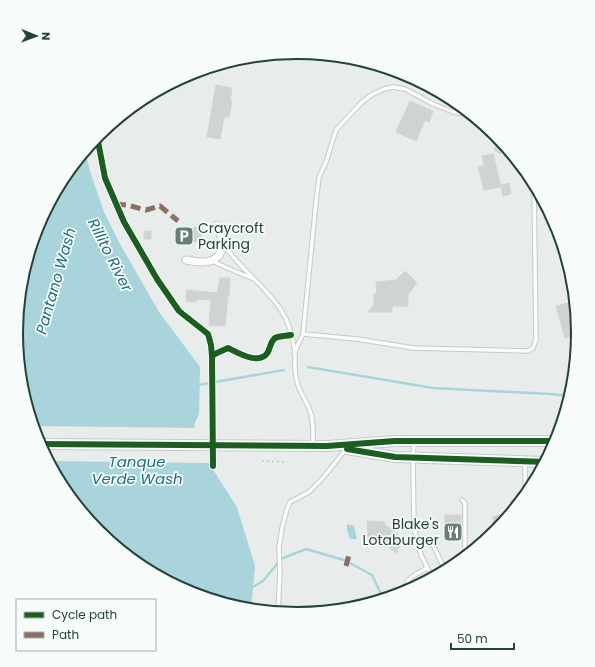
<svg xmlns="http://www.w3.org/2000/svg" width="595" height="667" viewBox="0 0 595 667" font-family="Poppins,sans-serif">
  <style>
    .water { fill: #a9d4db }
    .pier { fill: #e8edeb }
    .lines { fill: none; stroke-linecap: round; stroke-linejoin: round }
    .stream { stroke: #a9d4db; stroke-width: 2.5 }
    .building { fill: #cfd4d2; stroke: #d1d6d4 }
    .service-casing { stroke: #c5cac8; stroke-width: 5.5 }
    .minor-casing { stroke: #c5cac8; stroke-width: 9 }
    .secondary-casing { stroke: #c3cbc8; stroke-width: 12 }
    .path { stroke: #c3ccca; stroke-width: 1.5; stroke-dasharray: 2 3; stroke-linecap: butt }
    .service { stroke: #fcfcfc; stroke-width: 3.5 }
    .minor { stroke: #fcfcfc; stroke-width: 7 }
    .secondary { stroke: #fcfcfc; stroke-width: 10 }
    .quiet { stroke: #8d6e63; stroke-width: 5; stroke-dasharray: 10 5; stroke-linecap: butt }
    .cycleway-casing { stroke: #f7fbf9; stroke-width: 8 }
    .cycleway { stroke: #1b5e20; stroke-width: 6 }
    .labels { text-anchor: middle; stroke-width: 3.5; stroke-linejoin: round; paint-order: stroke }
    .poi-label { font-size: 14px; fill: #24423a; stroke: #f7fbf9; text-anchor: start }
    .water-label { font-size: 15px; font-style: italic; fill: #1c6f80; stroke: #f7fbf9 }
    .rim { fill: none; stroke: #24423a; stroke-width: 2 }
  </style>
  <rect width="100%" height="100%" fill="#e8edeb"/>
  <g class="water">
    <path d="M85,151L90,171L104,212L120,244L159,312L200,367L199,414L194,425L210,465L237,507L255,566L251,610H242L190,593L141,567L98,532L63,490L37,441L21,388L16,333L21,278L38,226L64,177Z"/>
    <path d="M347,524L354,526L357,539H350L347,530Z"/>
  </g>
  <path class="pier" d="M33,426L197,428L211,463L48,461L37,441Z"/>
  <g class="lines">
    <g class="stream">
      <path d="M308,367L433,388L550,394L571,396"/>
      <path d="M198,385L284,370"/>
      <path d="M251,587H253L263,581L281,559L306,549L344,560L372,575L384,600"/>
    </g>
  </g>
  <g class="building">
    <path d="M216,85L232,88L230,101H232L229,117H224L220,139L207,137Z"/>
    <path d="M410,101L433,111L429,122L425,120L416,141L396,132Z"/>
    <path d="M502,141L505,145L501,154L494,150L496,145L499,142Z"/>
    <path d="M493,154L501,187L484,190L478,167L484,166L482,156Z"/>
    <path d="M509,183L511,194L503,196L501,185Z"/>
    <path d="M194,227L202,228L201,242L193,241Z"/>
    <rect x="144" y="231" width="7" height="8"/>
    <path d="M567,263H569L574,279L575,292H568Z"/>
    <path d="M405,271L417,283L408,294V306H392V312H368L374,305V294L377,293L376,282L396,280Z"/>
    <path d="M220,278H230L229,296H228L225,326L209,325L211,300L197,299V302L186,301L187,290L217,293Z"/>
    <path d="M576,301L579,334L565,338L556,306Z"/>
    <path d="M502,514L510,516L493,535V517L498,515Z"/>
    <path d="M445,515H461L460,540H445Z"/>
    <path d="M367,521L385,522V525L398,534L395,540L401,544L396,553L383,542H376V538H368Z"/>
  </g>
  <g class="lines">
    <defs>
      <g id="service">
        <path d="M223,243C239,269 265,285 281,310C289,322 293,338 295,353C295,362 294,372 297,381C299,391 305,399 309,408C314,420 313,433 313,445"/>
        <path d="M212,261L225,267L251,278"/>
        <path d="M303,334L357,339L413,348L528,351L533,348L536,340L534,182"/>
        <path d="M294,353L303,334L316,202L319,177L326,162L336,130L362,102L373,94L384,89L393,87L405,89L433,104L453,112L473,115"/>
        <path d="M414,442L413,457L414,528L421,555L433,579"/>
        <path d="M525,462V482L526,497"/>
        <path d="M462,500L465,503V558"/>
        <path d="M513,512V502"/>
        <path d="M433,545L442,564L447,571"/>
        <path d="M404,594C405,577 414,576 427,568"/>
        <path d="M278,613L280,572L279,548L282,528L287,509L290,502L309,492L322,479L346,449"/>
      </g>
      <path id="minor" d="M186,260C217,267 230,255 217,225"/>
      <g id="secondary">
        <path d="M39,444L327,446L395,441H557"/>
        <path d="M347,449L395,457L547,462"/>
      </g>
    </defs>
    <use href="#service" class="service-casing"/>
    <use href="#minor" class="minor-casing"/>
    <use href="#secondary" class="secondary-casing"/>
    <g class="path">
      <path d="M262,461L286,462"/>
      <path d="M424,527H433"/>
    </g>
    <use href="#service" class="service"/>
    <use href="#minor" class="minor"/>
    <use href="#secondary" class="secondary"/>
    <g class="quiet">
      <path d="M116,204L127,205L146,210L160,206L178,221"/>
      <path d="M346,566L349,555"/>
    </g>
    <defs>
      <g id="cycleway">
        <path d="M97,136L105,178L124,222L157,279L179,311L208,334L211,345L212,356L217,353L228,348C238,353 260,366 268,352C270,348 271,341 275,338C279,336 286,336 291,335"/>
        <path d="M212,356L213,466"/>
        <path d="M39,444L327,446L395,441H557"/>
        <path d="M347,449L395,457L547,462"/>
      </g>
    </defs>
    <use href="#cycleway" class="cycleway-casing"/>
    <use href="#cycleway" class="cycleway"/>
  </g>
  <defs>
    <symbol id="parking-square" viewBox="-11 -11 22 22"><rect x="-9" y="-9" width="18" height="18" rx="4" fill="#697e78" stroke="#f7fbf9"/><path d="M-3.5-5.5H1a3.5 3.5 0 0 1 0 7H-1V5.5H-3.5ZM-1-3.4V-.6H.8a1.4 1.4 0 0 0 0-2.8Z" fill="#fff"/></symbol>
    <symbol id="restaurant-square" viewBox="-11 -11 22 22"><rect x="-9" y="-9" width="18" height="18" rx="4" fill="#697e78" stroke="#f7fbf9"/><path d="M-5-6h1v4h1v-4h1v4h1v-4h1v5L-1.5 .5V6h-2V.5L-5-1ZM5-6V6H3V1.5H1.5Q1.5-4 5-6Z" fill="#fff"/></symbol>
  </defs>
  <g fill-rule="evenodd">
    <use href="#parking-square" x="173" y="225" width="22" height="22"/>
    <use href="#restaurant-square" x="442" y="521" width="22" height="22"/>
  </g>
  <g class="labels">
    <g class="poi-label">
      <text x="198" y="233">Craycroft<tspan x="198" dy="16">Parking</tspan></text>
      <text x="439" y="529" text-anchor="end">Blake's<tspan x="439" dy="16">Lotaburger</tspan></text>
    </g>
    <g class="water-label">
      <text transform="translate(110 255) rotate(63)" y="5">Rillito River</text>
      <text transform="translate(56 281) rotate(-74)" y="5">Pantano Wash</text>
      <text x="137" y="467">Tanque<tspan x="137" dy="17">Verde Wash</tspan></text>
    </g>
  </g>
  <path d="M0 0H595V667H0ZM23 333a274 274 0 1 1 548 0a274 274 0 1 1-548 0Z" fill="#f7fbf9" fill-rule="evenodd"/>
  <path class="rim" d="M23 333a274 274 0 1 1 548 0a274 274 0 1 1-548 0Z"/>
  <rect x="16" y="599" width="140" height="52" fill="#f7fbf9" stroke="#a3b1ad"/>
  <rect x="24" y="612" width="20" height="6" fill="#1b5e20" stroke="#a3b1ad"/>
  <text x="52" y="619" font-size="12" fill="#24423a">Cycle path</text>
  <rect x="24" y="632" width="20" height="6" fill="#8d6e63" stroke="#a3b1ad"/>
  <text x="52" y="639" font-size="12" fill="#24423a">Path</text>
  <g transform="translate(36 36) rotate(91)" stroke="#f7fbf9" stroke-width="3" paint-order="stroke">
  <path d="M0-3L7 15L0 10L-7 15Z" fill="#24423a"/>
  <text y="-6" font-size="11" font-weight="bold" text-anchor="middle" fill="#24423a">N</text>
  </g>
  <path d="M451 643v6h63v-6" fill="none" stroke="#24423a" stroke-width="2"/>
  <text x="457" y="643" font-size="12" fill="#24423a" stroke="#f7fbf9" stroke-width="3" paint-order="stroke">50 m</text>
</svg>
